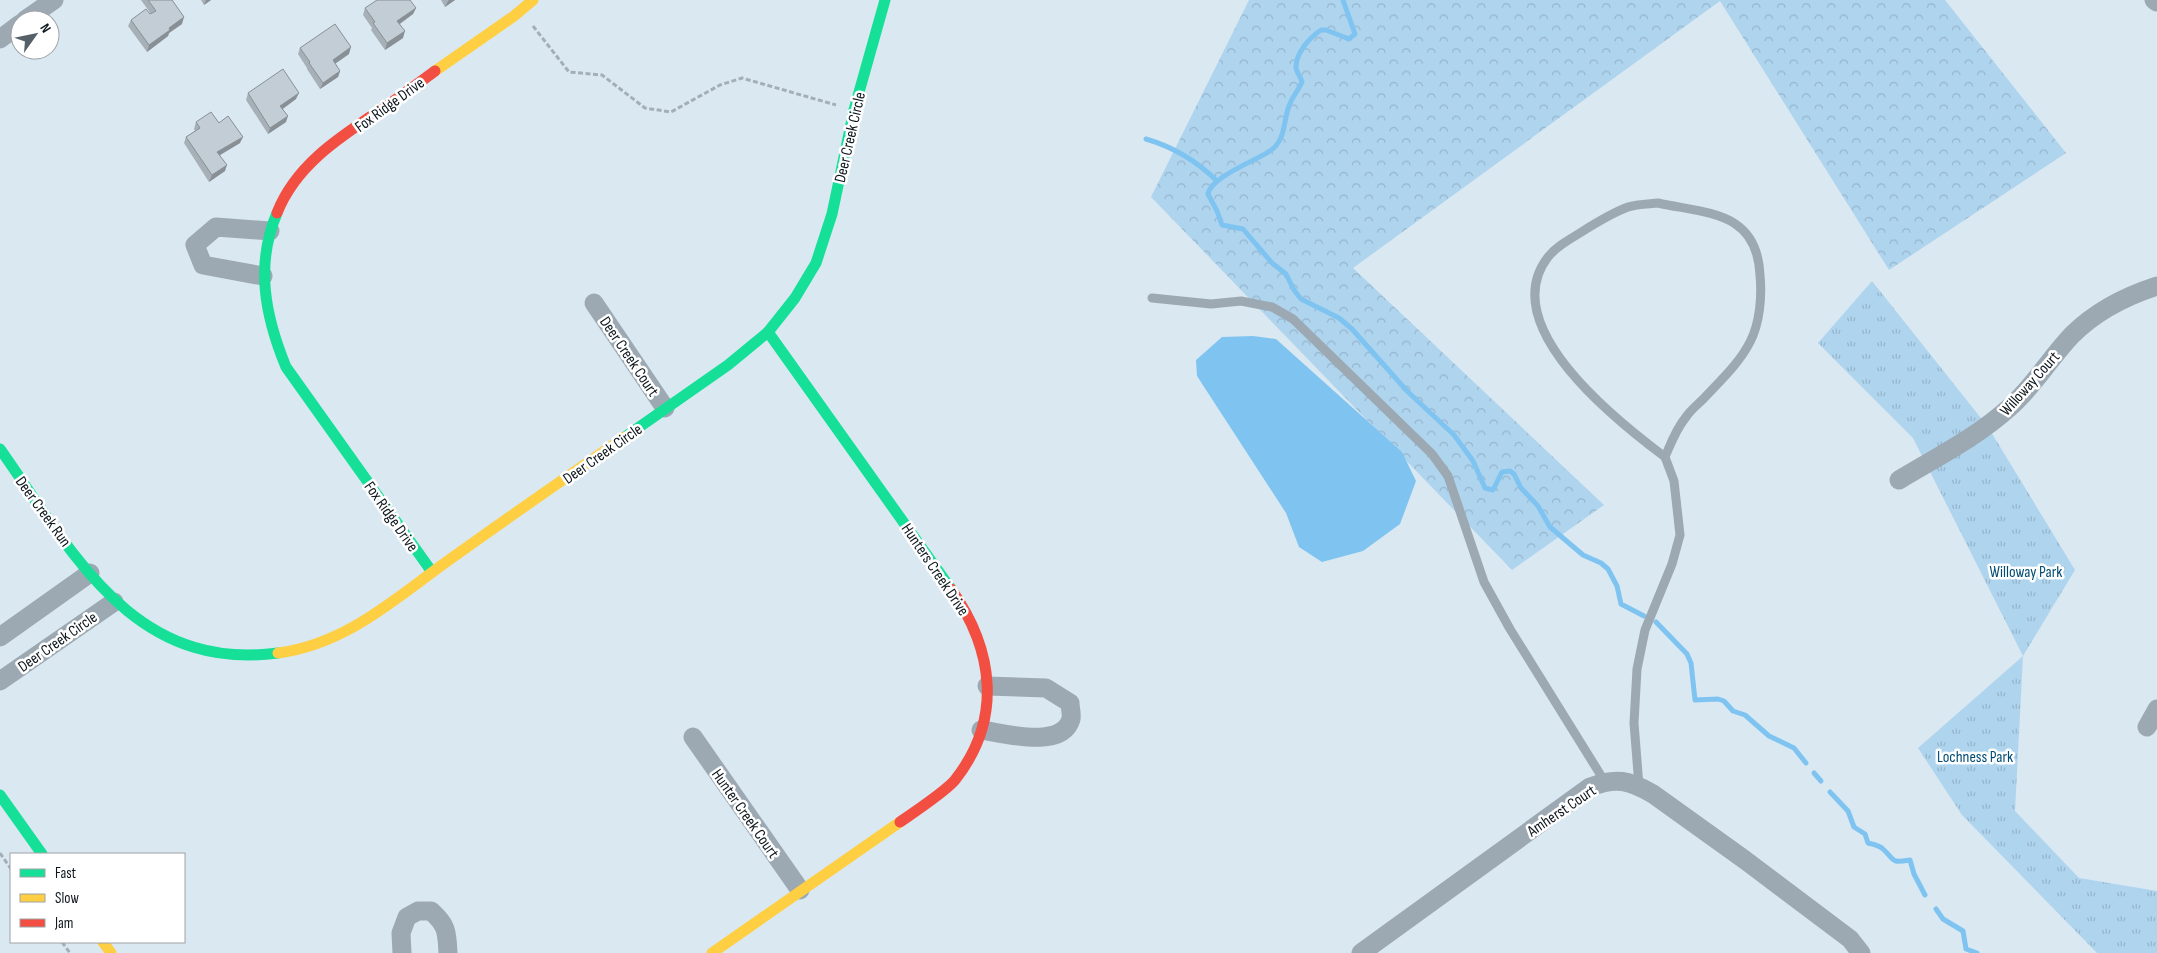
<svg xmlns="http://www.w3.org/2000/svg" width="2157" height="953" viewBox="0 0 2157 953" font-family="'Sofia Sans Condensed',sans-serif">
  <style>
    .grass { fill: url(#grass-tufts) }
    .forest { fill: url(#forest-crowns) }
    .water { fill: #7fc4f1 }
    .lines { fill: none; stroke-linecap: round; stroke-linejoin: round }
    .stream { stroke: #7fc4f1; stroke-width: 5 }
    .path { stroke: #a3afb6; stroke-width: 3; stroke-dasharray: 5 2.5; stroke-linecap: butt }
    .lane { stroke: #9da9b2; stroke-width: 9 }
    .street { stroke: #9da9b2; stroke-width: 19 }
    .fast { stroke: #16e098; stroke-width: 11 }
    .slow { stroke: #ffcf43; stroke-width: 11 }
    .jam { stroke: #f24e42; stroke-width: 11 }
    .wall { fill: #a7b0b7 }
    .shaded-wall { fill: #889095 }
    .building { fill: #c2cdd5; stroke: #889095 }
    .labels { text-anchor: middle; stroke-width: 5; stroke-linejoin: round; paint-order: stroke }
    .street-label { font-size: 16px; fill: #0e171d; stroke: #fff }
    .park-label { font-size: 16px; fill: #004c73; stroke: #fff }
  </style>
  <defs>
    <pattern id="grass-tufts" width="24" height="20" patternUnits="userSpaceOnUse" patternTransform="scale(1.25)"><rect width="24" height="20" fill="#afd4ee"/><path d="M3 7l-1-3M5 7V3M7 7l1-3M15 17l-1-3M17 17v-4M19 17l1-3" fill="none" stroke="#95b5cc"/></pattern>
    <pattern id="forest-crowns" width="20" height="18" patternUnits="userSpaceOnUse" patternTransform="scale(1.25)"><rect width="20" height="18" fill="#afd4ee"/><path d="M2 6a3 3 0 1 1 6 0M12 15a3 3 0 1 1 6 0" fill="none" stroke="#95b5cc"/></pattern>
  </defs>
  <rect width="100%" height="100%" fill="#dae8f2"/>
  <path class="grass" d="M1872,281L1988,427L2075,570L2023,656L2015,811L2079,878L2157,891V953H2097L1962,815L1918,748L2023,656L1913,438L1818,343Z"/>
  <path class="forest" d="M1249,0H1945L2066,153L1889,270L1720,1L1353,268L1604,505L1512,570L1151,197Z"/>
  <path class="water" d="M1253,336L1276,339L1402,452L1416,481L1400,524L1363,551L1322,562L1299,547L1286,513L1197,376L1196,360L1222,337Z"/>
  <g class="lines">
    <g class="stream">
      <path d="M1343,0L1355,34L1349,39L1326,30H1321C1309,38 1296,53 1296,67C1296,72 1301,77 1302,82C1298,91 1292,97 1289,106C1283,122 1286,140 1270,151C1255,161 1211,177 1208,194L1217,211L1222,225L1243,229L1272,263L1286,274L1294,290L1301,299L1339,318L1352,329L1407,391L1454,435L1473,461L1485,488L1493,490L1502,472L1510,471L1514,474L1521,488L1538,506L1550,527L1583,555L1601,563L1608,569L1617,586L1621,604L1644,616"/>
      <path d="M1146,139C1173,147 1197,161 1217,181"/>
      <path d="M1656,622L1687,654L1691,663L1695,700L1718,699L1724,701L1733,711L1745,715L1769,736L1794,748L1806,763"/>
      <path d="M1814,773L1821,781"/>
      <path d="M1830,792L1848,811L1854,827L1865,834L1868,843C1872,844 1879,845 1883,849C1896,861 1890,863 1910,860L1914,874L1925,895"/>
      <path d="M1936,909L1943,919L1963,931L1966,949L1977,953"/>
    </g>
    <g class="path">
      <path d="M533,26L569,72L602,75L645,108L671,112L720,85L742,78L836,105"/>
      <path d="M0,853L11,869"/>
      <path d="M62,942L70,953"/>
    </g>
    <g class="lane">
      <path d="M1658,203C1708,214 1757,211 1760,275C1762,296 1760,323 1750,342C1740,362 1722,379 1707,395C1700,403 1691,409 1686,417C1676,429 1671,443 1665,457C1617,421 1495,326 1548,257C1555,248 1565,242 1575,236C1591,226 1609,214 1628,207C1637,204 1649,204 1658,203Z"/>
      <path d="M1152,298L1211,304L1241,301L1272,307L1293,319L1432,454L1448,476L1484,582L1510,629L1605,782"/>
      <path d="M1639,786L1634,723L1637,669L1645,630L1672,564L1680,535L1674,481L1665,457"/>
    </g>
    <g class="street">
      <path d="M2154,0L2157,2"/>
      <path d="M25,20L54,0"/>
      <path d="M0,39L20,24"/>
      <path d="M263,276L203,265L195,245L216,227L270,231"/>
      <path d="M594,303L665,408"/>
      <path d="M1899,480C1937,457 1977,437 2010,407C2034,386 2050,358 2072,335C2096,311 2126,296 2157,286"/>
      <path d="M0,637L90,573"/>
      <path d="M0,681L114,602"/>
      <path d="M2147,727L2157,709"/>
      <path d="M981,730C1004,733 1062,750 1071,719C1072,714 1070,707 1070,703L1046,688L987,686"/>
      <path d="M693,737L800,890"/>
      <path d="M402,953L401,933L407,917L418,911H431C447,925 447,932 448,953"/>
      <path d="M1361,953L1590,787C1616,777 1629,780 1653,794L1745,860L1850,939L1861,953"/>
    </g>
    <g class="fast">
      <path d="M277,213C255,265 265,316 286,367L432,572"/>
      <path d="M768,332L951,589"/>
      <path d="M625,437L728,365L768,332L795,298L816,263L832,214L854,110L885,0"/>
      <path d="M0,449C72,551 132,672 278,653"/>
      <path d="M0,795L42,854"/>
    </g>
    <g class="slow">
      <path d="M435,71L514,16L533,0"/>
      <path d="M278,653C349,644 400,594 456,555C512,515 568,476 625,437"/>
      <path d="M103,942L111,953"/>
      <path d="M712,953L900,822"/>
    </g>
    <g class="jam">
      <path d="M277,213C297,162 345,134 388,105C404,94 420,82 435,71"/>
      <path d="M900,822C913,813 946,791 955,780C1003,719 994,650 951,589"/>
    </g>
  </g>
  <g class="wall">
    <path d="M141,0H172L182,24L169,33L168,36L147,52L128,26L131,20L151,14Z"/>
    <path d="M201,0H211L204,5Z"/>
    <path d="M441,0H455L445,7Z"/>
    <path d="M365,8H416L413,14L400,24L403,38L385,50L371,30L372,28L363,15Z"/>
    <path d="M300,48L349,54L335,64L340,71L338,77L320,89L307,69V68L298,54Z"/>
    <path d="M248,93L296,99L283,109L286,122L268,134L246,100Z"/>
    <path d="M196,122L219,123L240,143L220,155L225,171L209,182L184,143L186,137L195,131L194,129Z"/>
  </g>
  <g class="shaded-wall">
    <path d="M206,0H211L204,5Z"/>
    <path d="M449,0H455L445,7L448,1Z"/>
    <path d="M416,8L413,14L395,27L397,21Z"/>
    <path d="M184,17L182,24L169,33L168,36L147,52L149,45L169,28Z"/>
    <path d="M405,31L403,38L385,50L387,43Z"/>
    <path d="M351,47L349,54L330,67L333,60Z"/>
    <path d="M340,71L338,77L320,89L323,83Z"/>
    <path d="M299,93L296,99L278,112L280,106Z"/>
    <path d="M288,116L286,122L268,134L270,128Z"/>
    <path d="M243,137L240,143L215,158L217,152Z"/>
    <path d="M227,165L225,171L209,182L212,175Z"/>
  </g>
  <g class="building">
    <path d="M148,0H172L184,17L169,28L170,30L149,45L131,20L146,9L150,14L156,11Z"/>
    <path d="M377,0H410L416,8L397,21L405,31L387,43L373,23L375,22L365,8Z"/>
    <path d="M335,24L351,47L333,60L340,71L323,83L309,63L310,62L300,48Z"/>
    <path d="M283,69L299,93L280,106L288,116L270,128L248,93Z"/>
    <path d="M211,112L219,123L228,116L243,137L217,152L227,165L212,175L186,137L200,128L196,122Z"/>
  </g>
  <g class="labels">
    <g class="street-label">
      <text transform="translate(389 104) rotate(-36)" y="6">Fox Ridge Drive</text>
      <text transform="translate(849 137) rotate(-77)" y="6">Deer Creek Circle</text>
      <text transform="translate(630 356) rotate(56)" y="6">Deer Creek Court</text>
      <text transform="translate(2029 383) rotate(-48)" y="6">Willoway Court</text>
      <text transform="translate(602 453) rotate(-35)" y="6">Deer Creek Circle</text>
      <text transform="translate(44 511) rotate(54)" y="6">Deer Creek Run</text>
      <text transform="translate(392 516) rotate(55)" y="6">Fox Ridge Drive</text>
      <text transform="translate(936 569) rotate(56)" y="6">Hunters Creek Drive</text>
      <text transform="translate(57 641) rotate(-35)" y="6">Deer Creek Circle</text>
      <text transform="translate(1561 810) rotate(-34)" y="6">Amherst Court</text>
      <text transform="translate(746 813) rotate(55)" y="6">Hunter Creek Court</text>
    </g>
    <g class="park-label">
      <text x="2026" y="577">Willoway Park</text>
      <text x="1975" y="762">Lochness Park</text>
    </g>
  </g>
  <rect x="10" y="853" width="175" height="90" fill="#ffffff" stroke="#9fa2a5"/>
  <rect x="20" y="869" width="25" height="8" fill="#16e098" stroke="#9fa2a5"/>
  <text x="55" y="878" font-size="15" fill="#0e171d">Fast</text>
  <rect x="20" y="894" width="25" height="8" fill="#ffcf43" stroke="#9fa2a5"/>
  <text x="55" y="903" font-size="15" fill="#0e171d">Slow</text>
  <rect x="20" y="919" width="25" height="8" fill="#f24e42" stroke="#9fa2a5"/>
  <text x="55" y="928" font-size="15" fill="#0e171d">Jam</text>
  <g transform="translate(35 35) rotate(57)"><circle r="24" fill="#ffffff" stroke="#9fa2a5"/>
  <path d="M0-4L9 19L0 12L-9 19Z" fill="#556068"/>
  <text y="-8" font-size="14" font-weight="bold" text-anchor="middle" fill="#0e171d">N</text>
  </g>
</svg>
